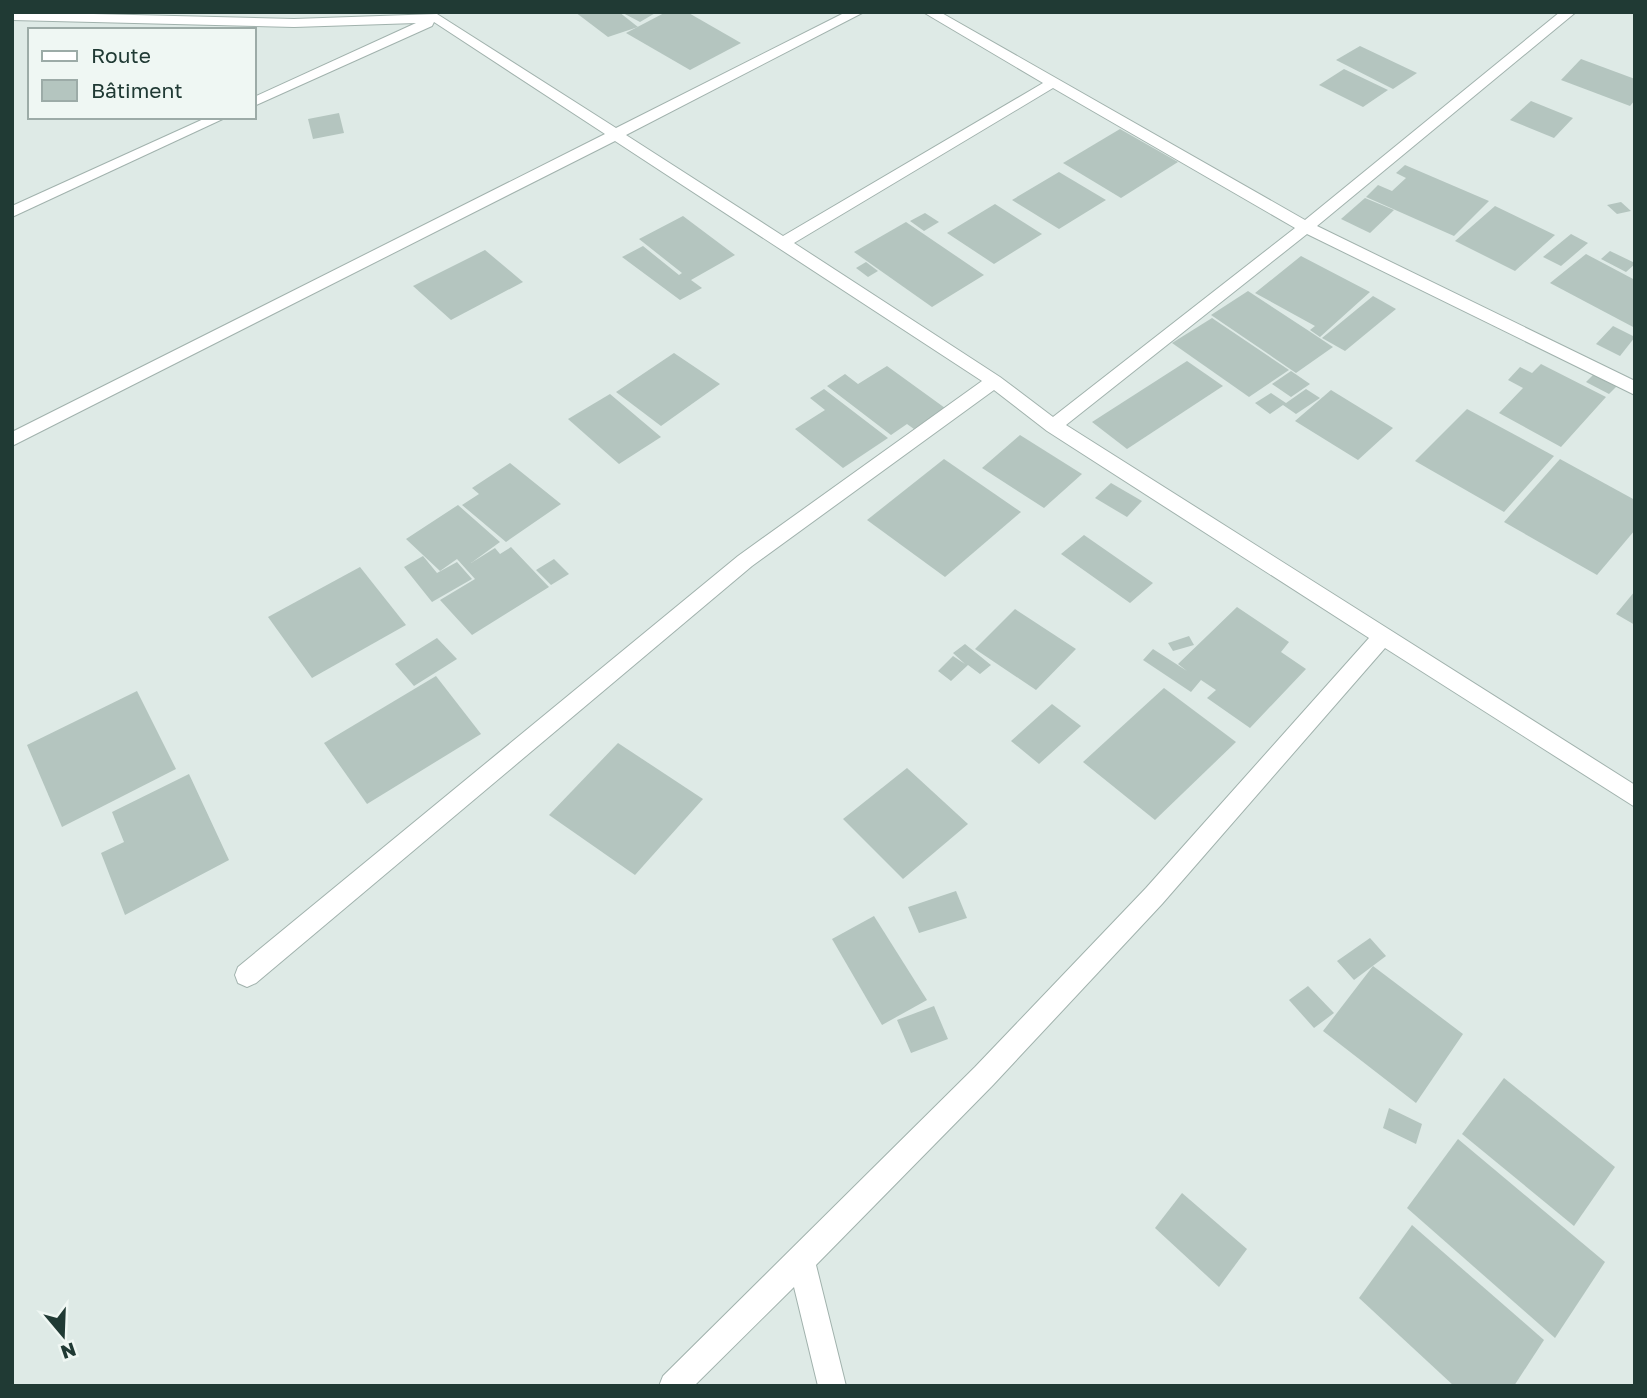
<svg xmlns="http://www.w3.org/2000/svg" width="1647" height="1398" viewBox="0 0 1647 1398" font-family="'Golos Text',sans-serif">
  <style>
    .building { fill: #b4c5bf }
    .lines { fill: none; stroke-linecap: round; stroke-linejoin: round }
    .minor-casing { stroke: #a1b2ad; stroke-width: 2 }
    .minor { fill: #fff; fill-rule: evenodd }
  </style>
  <rect width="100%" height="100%" fill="#deeae6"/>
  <g class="building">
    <path d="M575,12H619L638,27L608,37Z"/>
    <path d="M621,12H657L640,22Z"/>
    <path d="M666,12H687L741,43L690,70L626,33Z"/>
    <path d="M1360,46L1417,73L1393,89L1336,60Z"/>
    <path d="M1581,59L1635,79V100L1630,106L1561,80Z"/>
    <path d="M1344,69L1388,90L1363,107L1319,85Z"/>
    <path d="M1531,101L1573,118L1554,138L1510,120Z"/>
    <path d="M339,113L344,133L313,139L308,119Z"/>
    <path d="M1120,129L1178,162L1121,198L1063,163Z"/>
    <path d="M1405,165L1489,201L1454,236L1366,197L1378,185L1392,191L1406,178L1396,173Z"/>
    <path d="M1059,172L1106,200L1059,229L1012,200Z"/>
    <path d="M1365,198L1394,210L1370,233L1341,219Z"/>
    <path d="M1621,202L1631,211L1617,214L1607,205Z"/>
    <path d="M995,204L1042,234L994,264L947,233Z"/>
    <path d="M1495,206L1555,235L1515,271L1455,241Z"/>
    <path d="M925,213L939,222L924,231L910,221Z"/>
    <path d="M683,216L735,255L691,280L702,288L680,300L622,257L643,246L679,275L682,273L639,239Z"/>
    <path d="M906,222L984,275L932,307L854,252Z"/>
    <path d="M1571,234L1588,243L1561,266L1543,257Z"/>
    <path d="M485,250L523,282L451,320L413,286Z"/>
    <path d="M1610,251L1635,263V264L1626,272L1601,259Z"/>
    <path d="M1586,254L1635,280V328L1550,283Z"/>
    <path d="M1301,256L1370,292L1320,337L1310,330L1315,326L1255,293Z"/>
    <path d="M866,262L878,271L868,277L856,268Z"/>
    <path d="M1248,291L1309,331L1333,347L1296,373L1211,315Z"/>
    <path d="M1373,296L1396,309L1345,351L1322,338Z"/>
    <path d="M1212,318L1289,370L1249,397L1172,343Z"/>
    <path d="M1613,326L1635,337L1620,356L1596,344Z"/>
    <path d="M674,353L720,384L661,426L616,392Z"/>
    <path d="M1187,361L1223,386L1127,449L1092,422Z"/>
    <path d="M1541,364L1606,397L1561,447L1499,413L1523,388L1508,380L1520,367L1532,373Z"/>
    <path d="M887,366L945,408L914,429L907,424L891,435L827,386L845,374L858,384Z"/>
    <path d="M1291,371L1310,384L1291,397L1272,384Z"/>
    <path d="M1596,372L1619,384L1609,394L1586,382Z"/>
    <path d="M824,389L888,438L843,468L795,429L825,410L810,398Z"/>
    <path d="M1306,389L1320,398L1296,414L1283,405L1270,414L1255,403L1271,393L1286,403Z"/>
    <path d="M1331,390L1393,428L1358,460L1295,421Z"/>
    <path d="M610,394L661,437L619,464L568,419Z"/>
    <path d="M1467,409L1554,456L1504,512L1415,461Z"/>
    <path d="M1020,435L1082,474L1044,508L982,468Z"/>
    <path d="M944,459L1021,512L945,577L867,520Z"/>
    <path d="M1560,459L1635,500V530L1597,575L1504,522Z"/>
    <path d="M510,463L561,504L506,542L462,505L479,494L472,488Z"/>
    <path d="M1111,483L1142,501L1127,517L1095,498Z"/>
    <path d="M458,505L500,542L471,563L495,548L500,554L511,547L549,587L472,635L440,600L475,579L457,559L440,571L406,539Z"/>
    <path d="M1084,535L1153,583L1130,603L1061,554Z"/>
    <path d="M423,556L437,573L457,562L472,579L432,602L404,567Z"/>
    <path d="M554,559L569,574L551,585L536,570Z"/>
    <path d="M360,567L406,625L312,678L268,617Z"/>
    <path d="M1635,591V625L1616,614Z"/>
    <path d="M1237,607L1289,642L1281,652L1306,669L1250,728L1207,698L1216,690L1201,680L1191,692L1143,660L1153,649L1187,671L1178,664Z"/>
    <path d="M1015,609L1076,649L1036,690L975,649Z"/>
    <path d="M1189,636L1194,645L1173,651L1168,643Z"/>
    <path d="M437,638L457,659L414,686L395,664Z"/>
    <path d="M965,644L991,665L980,674L968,665L951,681L938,671L953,656L965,664L953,653Z"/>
    <path d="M436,676L481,734L367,804L324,743Z"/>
    <path d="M1164,688L1236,742L1155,820L1083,762Z"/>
    <path d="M137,691L176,769L62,827L27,745Z"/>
    <path d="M1052,704L1081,726L1039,764L1011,741Z"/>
    <path d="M618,743L703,799L635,875L549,815Z"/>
    <path d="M907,768L968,824L903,879L843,819Z"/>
    <path d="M189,774L229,860L125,915L101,853L124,842L112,812Z"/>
    <path d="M956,891L967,918L919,933L908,907Z"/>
    <path d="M874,916L927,1000L882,1025L832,939Z"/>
    <path d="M1370,938L1386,956L1354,980L1337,961Z"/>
    <path d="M1373,966L1463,1034L1416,1103L1323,1031Z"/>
    <path d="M1308,986L1334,1013L1314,1028L1289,1000Z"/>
    <path d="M934,1006L948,1039L911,1053L897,1020Z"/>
    <path d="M1504,1078L1615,1167L1574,1226L1462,1134Z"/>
    <path d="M1389,1108L1422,1124L1416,1144L1383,1128Z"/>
    <path d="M1458,1139L1605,1262L1555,1338L1407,1208Z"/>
    <path d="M1182,1193L1247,1249L1219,1287L1155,1228Z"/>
    <path d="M1412,1225L1544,1340L1514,1386H1454L1359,1298Z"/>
  </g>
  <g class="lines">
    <defs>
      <g id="minor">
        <path d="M12,12L294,19L437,14L616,128L846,12H864L626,135L783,236L1043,83L923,12H940L1305,220L1560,12H1576L1317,226L1635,381V395L1307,234L1066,425L1635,785V807L1385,648L1162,904L993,1085L816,1265L846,1386H818L794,1287L694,1386H659L663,1376L975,1067L1146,888L1369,638L1047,431L994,390L752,566L256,983L247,987L238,983L235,975L238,967L738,556L982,381L615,141L12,446V432L605,134L434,22L432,26L254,106V97L416,23L294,27L12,20ZM1053,88L1295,228L1053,417L1000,377L794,243Z"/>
        <path d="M208,117H227L12,217V206Z"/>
      </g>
    </defs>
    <use href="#minor" class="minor-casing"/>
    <use href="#minor" class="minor"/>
  </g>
  <rect width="1647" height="1398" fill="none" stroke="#203a34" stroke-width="28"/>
  <rect x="28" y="28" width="228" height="91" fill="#eff7f3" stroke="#9caba7" stroke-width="2"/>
  <rect x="42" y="51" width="35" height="10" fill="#ffffff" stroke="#9caba7" stroke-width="2"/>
  <text x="91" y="63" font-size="21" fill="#203a34">Route</text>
  <rect x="42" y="80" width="35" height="21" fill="#b4c5bf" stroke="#9caba7" stroke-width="2"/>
  <text x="91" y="98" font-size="21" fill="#203a34">Bâtiment</text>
  <g transform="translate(63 1335) rotate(161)" stroke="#eff7f3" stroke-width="5" paint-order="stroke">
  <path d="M0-5L12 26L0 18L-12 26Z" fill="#203a34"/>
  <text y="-10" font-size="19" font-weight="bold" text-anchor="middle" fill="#203a34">N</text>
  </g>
</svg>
